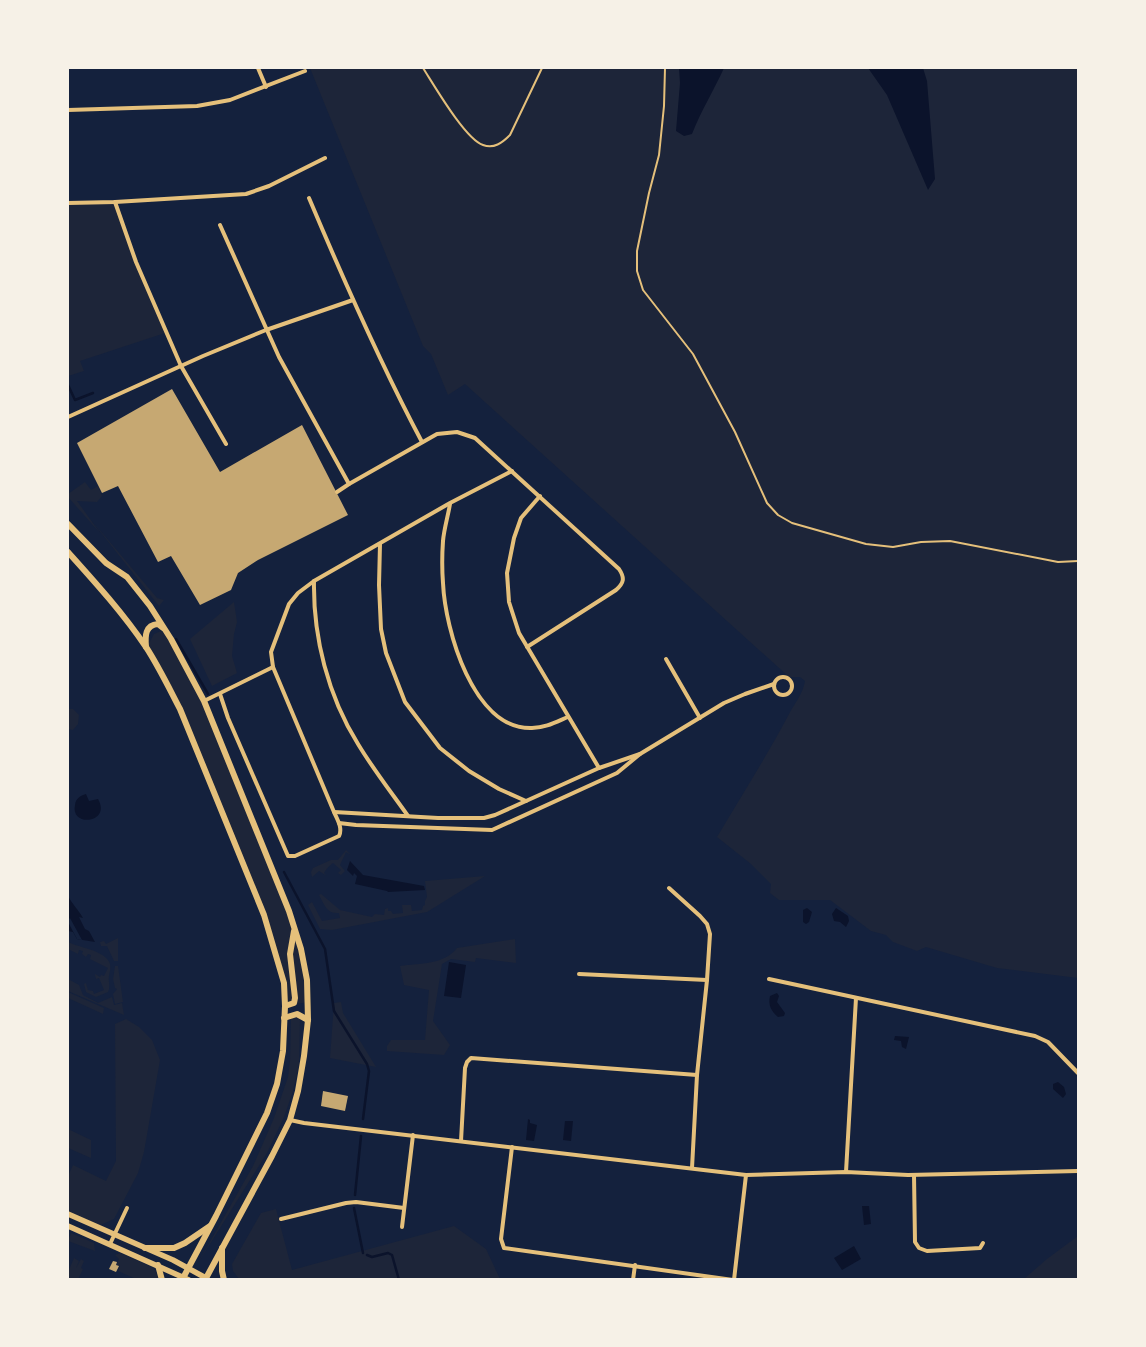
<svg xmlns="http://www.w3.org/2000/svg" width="1146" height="1347" viewBox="0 0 1146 1347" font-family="Quicksand,sans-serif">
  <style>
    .green { fill: #1d2539 }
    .water { fill: #0b132b }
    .pier { fill: #14213d }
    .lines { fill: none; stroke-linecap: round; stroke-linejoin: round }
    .stream { stroke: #0b132b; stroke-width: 2.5 }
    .building { fill: #c6a872 }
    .path { stroke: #e5c07b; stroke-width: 2 }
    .minor { stroke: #e5c07b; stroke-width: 4 }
    .secondary { stroke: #e5c07b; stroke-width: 5.5 }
    .primary { stroke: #e5c07b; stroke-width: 6 }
  </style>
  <rect width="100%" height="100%" fill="#14213d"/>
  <g class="green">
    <path d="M310,68H1078V978L997,968L926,947L917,951L893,942L886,935L871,931L830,900H779L770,893L771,884L751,864L717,837C741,797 766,757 788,716C794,704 803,694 805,681L800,677H789L465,384L448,395L431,354L423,346Z"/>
    <path d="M115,201L165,333L80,361L84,371L68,376V203Z"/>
    <path d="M85,482L91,490L98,486L102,496L97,502L77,501L100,533L68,497V494Z"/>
    <path d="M92,521L157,598L164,600L159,606Z"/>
    <path d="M234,602L237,622L234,634L232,656L237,673L212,686L190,639Z"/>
    <path d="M161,631L171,639L204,701L301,949L308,1002L285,1006L284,983L264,915L180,709L148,645L154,634Z"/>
    <path d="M68,709H73L79,715L78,724L73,730L68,729Z"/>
    <path d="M346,850L351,855L346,852L340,865L345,871L341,875L338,873L341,870L333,863C329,866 327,868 324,873L327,876L319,871L312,877L311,872L313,868L331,860H338Z"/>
    <path d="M485,876L427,912L332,930L320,929L308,905L312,902L322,921L340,918L339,913C327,914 325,906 319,895L321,894L340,910L372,917L375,914L384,915L385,909L388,908V911H391L393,914L403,913L402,905H411L412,911L422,910L423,906L425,905V901L427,897L425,881Z"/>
    <path d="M118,938V961H114L107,946H101L100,942L104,941L106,944Z"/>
    <path d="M515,939L516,963L476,958L475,962L451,959L442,964L433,1021L450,1045L444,1055L387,1051V1046L391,1040H425L429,990L404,985L400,966C420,963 444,965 457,948Z"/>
    <path d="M68,942C80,948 99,949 108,960C112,965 110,971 109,976C108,983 111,986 108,992L96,997L86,992L84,984L86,983L88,990L93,991L94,994L104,990L99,978L96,979L95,975V974L100,977L101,975L104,976L108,968L90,959L91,955L88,954L86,957L82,954L83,951L79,950L78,954L68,949Z"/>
    <path d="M115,966H118L123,1002L115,1004L113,994L117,989L115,988L113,979Z"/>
    <path d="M68,979L79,985L83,995L98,1003L112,997L114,1005L122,1003L124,1015L68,991Z"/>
    <path d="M68,992L104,1008L103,1014L68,998Z"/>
    <path d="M341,1002L343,1013L376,1067L330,1058L334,1003Z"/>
    <path d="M296,1017L300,1019L299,1065L293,1091L284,1117L267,1153L198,1263L253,1166L274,1118L288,1077L290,1061L291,1018Z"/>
    <path d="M126,1019L139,1027L152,1040L160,1060L144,1152L138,1173L114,1219L96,1227L68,1214V1176L73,1165L106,1181L116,1161L115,1024Z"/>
    <path d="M68,1129L91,1140V1158L68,1148Z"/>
    <path d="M276,1209L292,1270L454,1226L486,1249L500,1279H239L233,1271L232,1264L261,1213Z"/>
    <path d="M71,1233L94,1243L95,1251L68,1241Z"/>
    <path d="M1078,1236V1279H1024L1047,1259Z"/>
    <path d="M120,1253L154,1268L159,1279H136L118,1271L120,1266L116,1265L119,1259L115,1255Z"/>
    <path d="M74,1258L79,1261L76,1268L81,1259L84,1261L81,1268L83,1269L78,1279H68V1272Z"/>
  </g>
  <g class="water">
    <path d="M679,68H724C714,90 701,111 692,134L684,136L676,131L680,83Z"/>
    <path d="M868,68H923L927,81L935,179L928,190L887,95Z"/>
    <path d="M86,794L89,801L98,799C112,823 70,828 75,805C76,798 80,796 86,794Z"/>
    <path d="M350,861L363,875L424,886L425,890L388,892L387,891L355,884L357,876L354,873L353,876L347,870Z"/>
    <path d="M68,896C72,904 78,909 83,918L79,917L85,929L89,931L95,942L77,939L73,932L68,931Z"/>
    <path d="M807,908L812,912L809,922L806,924L803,922V910Z"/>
    <path d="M836,908L848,916L849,921L846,927L840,922L834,921L832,914Z"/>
    <path d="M449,962L466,965L461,998L444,996Z"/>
    <path d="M777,993L779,996L777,1002L785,1013L784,1016L778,1017C771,1011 768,1005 770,996Z"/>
    <path d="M895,1036L909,1037L906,1049L902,1047L901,1041L894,1040Z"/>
    <path d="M1058,1082L1064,1087L1066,1094L1063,1098L1053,1089V1084Z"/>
    <path d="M528,1119L530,1120V1123L537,1125L534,1141L526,1140Z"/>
    <path d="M565,1121H573L571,1141L563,1140Z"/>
    <path d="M862,1206H869L871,1224L864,1225Z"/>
    <path d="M854,1246L861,1259L842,1270L834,1258Z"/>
  </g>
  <path class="pier" d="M70,918L82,940L77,939L68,922V920Z"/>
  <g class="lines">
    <g class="stream">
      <path d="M68,385L75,400L93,393"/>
      <path d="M176,639L208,694"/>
      <path d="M284,872L325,949L334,1011L367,1064L369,1071L363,1119"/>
      <path d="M355,1195L361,1136"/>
      <path d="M354,1208L363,1253"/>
      <path d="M367,1255L372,1257L388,1253L392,1255L399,1280"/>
    </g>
  </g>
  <g class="building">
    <path d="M172,389L220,472L302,425L348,515L258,560L238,573L231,590L200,605L171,556L158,562L118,486L102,493L77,443Z"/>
    <path d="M323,1091L348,1096L345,1111L321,1106Z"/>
    <path d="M113,1261L117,1262L116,1265L119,1266L116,1272L109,1269Z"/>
  </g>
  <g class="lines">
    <g class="path">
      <path d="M423,68C434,85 465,139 483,145C494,149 502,143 510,135L542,68"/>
      <path d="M665,68L664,106L659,155L649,193L637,251V271L643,290L693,354L735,432L767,503L778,515L792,523L866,544L893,547L921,542L950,541L1058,562L1078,561"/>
    </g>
    <g class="minor">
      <path d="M258,68L266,87"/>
      <path d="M68,110L197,106L230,100L305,71"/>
      <path d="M309,198C344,281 380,363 422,442"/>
      <path d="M115,202L136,262L181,366L226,444"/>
      <path d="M68,203L115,202L246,194L269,186L325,158"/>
      <path d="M220,225L279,357L349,484"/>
      <path d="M68,417L203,356L266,330L353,300"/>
      <path d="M337,492L349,484L437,434L457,432L475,438L619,569C625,578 624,583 616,590L527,647"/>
      <path d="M540,496L521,518L514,538L507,573L509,602L519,633L599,768"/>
      <path d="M450,504C448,516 444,529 443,541C442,555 442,570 443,583C445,629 473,730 532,728C545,728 556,722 568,717"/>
      <path d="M380,544L379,585L381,629L386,653L405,702L440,748L469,771L499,789L526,801"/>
      <path d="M314,581C313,637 328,696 358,744C373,769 391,792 408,816"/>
      <path d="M666,659L700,718"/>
      <circle cx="783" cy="686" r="9"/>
      <path d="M220,694L228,718L288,856H295L339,836C343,828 337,819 334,812L273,667L271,652L289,604L298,593L314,581L450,503L512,471"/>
      <path d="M204,701L273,667"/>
      <path d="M334,812L438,818H484L495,815L599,768L640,754L724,703L745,694L774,684"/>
      <path d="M339,823L356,825L492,830L617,773L640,754"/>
      <path d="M669,888L700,916L707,924L710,934L707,980L697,1075L692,1168"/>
      <path d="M579,974L707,980"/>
      <path d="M769,979L1035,1036L1048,1042L1078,1073"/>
      <path d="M290,1120L304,1123L746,1175L846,1172L908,1175L1078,1171"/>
      <path d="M461,1141L465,1068L467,1062L471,1058L697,1075"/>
      <path d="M512,1147L501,1239L504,1248L733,1280"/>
      <path d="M846,1172L856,998"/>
      <path d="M914,1175L915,1242L919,1248L927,1251L980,1248L983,1243"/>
      <path d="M281,1219L346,1203L356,1202L404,1208"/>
      <path d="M402,1227L413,1135"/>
      <path d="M110,1244L127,1208"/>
      <path d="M633,1280L635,1265"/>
      <path d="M734,1280L746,1175"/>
    </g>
    <g class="secondary">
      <path d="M68,1214L173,1260L206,1278"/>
      <path d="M68,1226L189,1280"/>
    </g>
    <g class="primary">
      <path d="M68,524L106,563L127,577L150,606L171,639L204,701L289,911L301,949L307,980L308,1020L304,1056L298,1091L290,1120L272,1156L205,1280"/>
      <path d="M68,552C95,582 123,613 146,647C159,667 169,688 180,709L264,915L284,983L285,1006L283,1051L277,1084L267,1113L216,1216L182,1280"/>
      <path d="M146,647C145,636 145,625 158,624L163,628"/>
      <path d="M285,1006L294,1003L295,998L290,954L294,931"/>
      <path d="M284,1018L297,1014L308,1020"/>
      <path d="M145,1248H174L185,1243L210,1226"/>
      <path d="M222,1248V1271L224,1280"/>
      <path d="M158,1265L162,1280"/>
    </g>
  </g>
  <rect width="1146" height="1347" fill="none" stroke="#f6f1e7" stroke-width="138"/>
</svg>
